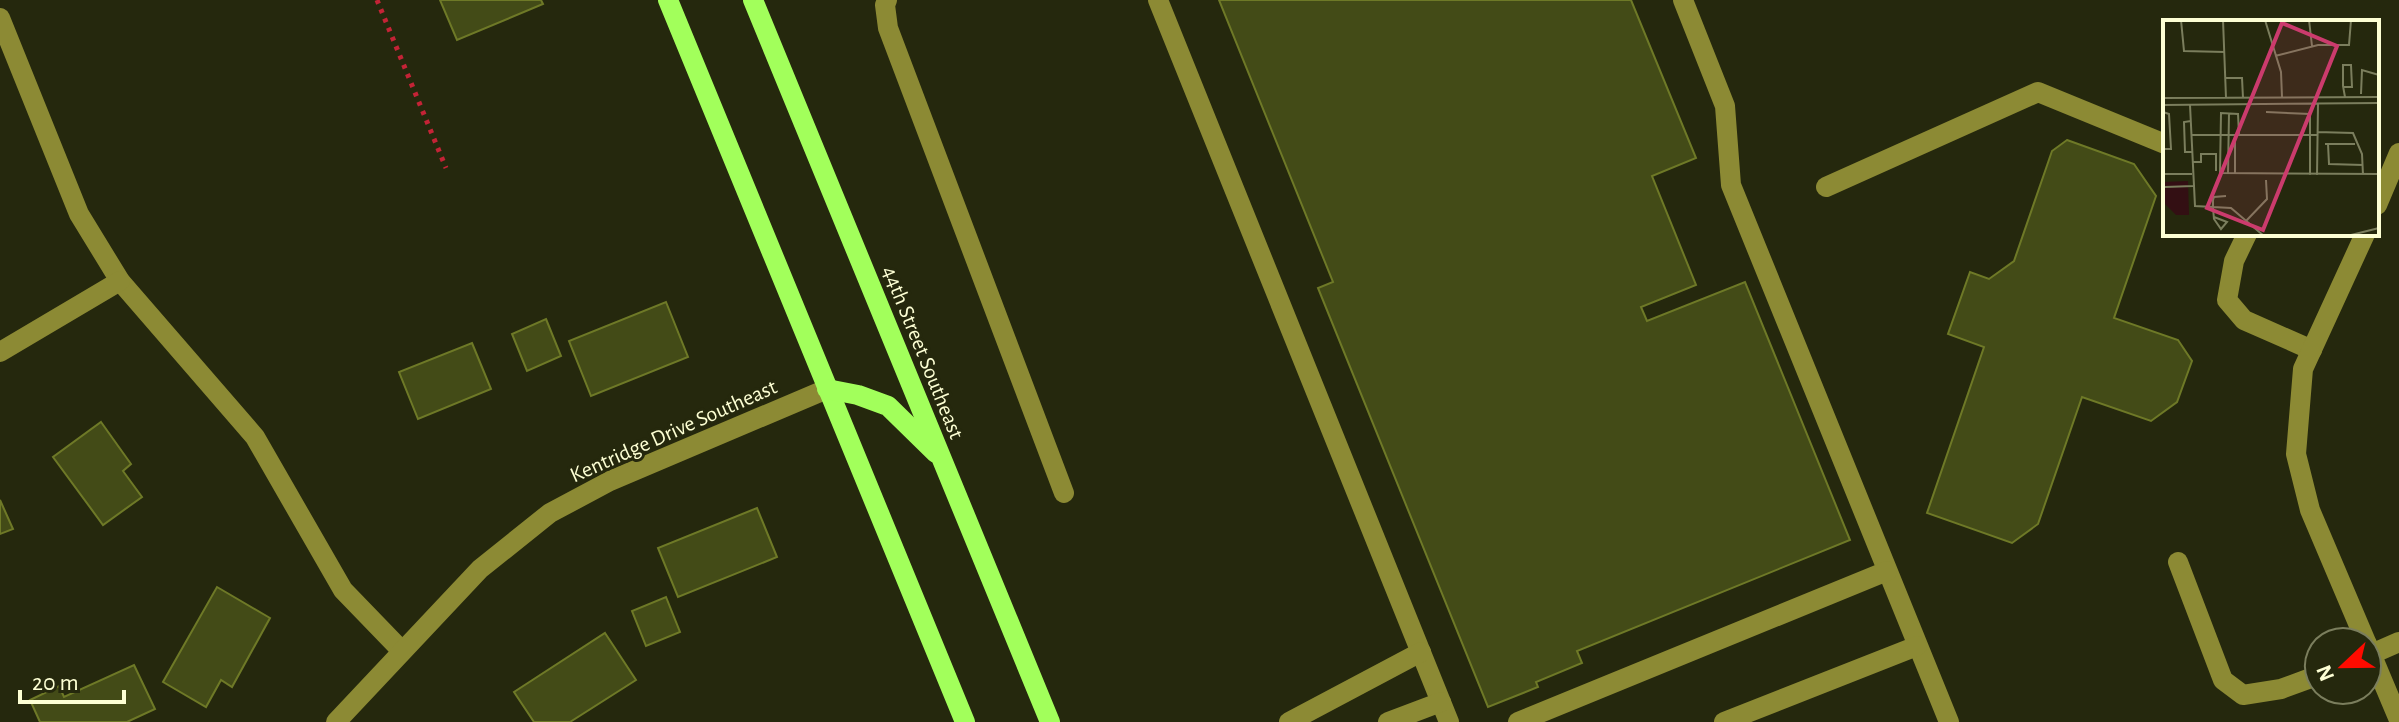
<svg xmlns="http://www.w3.org/2000/svg" width="2399" height="722" viewBox="0 0 2399 722" font-family="'Alegreya Sans',sans-serif">
  <style>
    .building { fill: #434b17; stroke: #6e7927; stroke-width: 2 }
    .lines { fill: none; stroke-linecap: round; stroke-linejoin: round }
    .path { stroke: #c42336; stroke-width: 5; stroke-dasharray: 4 6; stroke-linecap: butt }
    .minor { stroke: #8c8a34; stroke-width: 20 }
    .major { stroke: #a2ff5b; stroke-width: 20 }
    .labels { text-anchor: middle; stroke-width: 6; stroke-linejoin: round; paint-order: stroke }
    .street-label { font-size: 22px; fill: #fdffd4; stroke: #25280d }
    .inset-road { fill: none; stroke: #7b7e5d; stroke-width: 2 }
    .view { fill: #cb3b6d; fill-opacity: 0.15; stroke: #cb3b6d; stroke-width: 4 }
    .inset-edge { fill: none; stroke: #fdffd4; stroke-width: 4 }
  </style>
  <rect width="100%" height="100%" fill="#25280d"/>
  <g class="building">
    <path d="M440,0H541L543,4L457,40Z"/>
    <path d="M1219,0H1631L1696,158L1652,176L1696,285L1641,307L1647,321L1745,282L1850,540L1577,651L1582,663L1536,682L1538,687L1488,707L1318,288L1333,282Z"/>
    <path d="M2067,140L2134,164L2156,196L2114,318L2178,340L2192,361L2177,402L2151,421L2082,397L2038,524L2012,543L1927,513L1984,347L1948,334L1970,272L1989,279L2014,261L2052,151Z"/>
    <path d="M666,302L688,357L591,396L569,341Z"/>
    <path d="M546,319L561,356L527,371L512,334Z"/>
    <path d="M472,343L491,389L418,419L399,372Z"/>
    <path d="M101,422L131,464L123,471L142,497L103,525L53,457Z"/>
    <path d="M0,500L13,529L0,534Z"/>
    <path d="M757,508L777,557L678,597L658,548Z"/>
    <path d="M217,587L270,618L232,687L221,680L206,707L163,682Z"/>
    <path d="M666,597L680,632L646,646L632,611Z"/>
    <path d="M605,633L636,680L570,722H534L514,692Z"/>
    <path d="M134,665L155,709L127,722H40L30,700L59,686L64,697Z"/>
  </g>
  <g class="lines">
    <path class="path" d="M377,0L446,168"/>
    <g class="minor">
      <path d="M887,0L885,5L888,28L1064,493"/>
      <path d="M1158,0L1449,722"/>
      <path d="M1683,0L1725,106L1731,185L1949,722"/>
      <path d="M0,18L79,214L120,281L255,437L343,590L401,650"/>
      <path d="M1826,187L2038,92L2165,144"/>
      <path d="M2377,205L2399,153"/>
      <path d="M2247,234L2234,261L2227,300L2244,320L2312,350"/>
      <path d="M2365,234L2303,369L2296,454L2310,510L2366,642"/>
      <path d="M0,352L120,281"/>
      <path d="M2178,562L2223,680L2243,695L2281,689L2319,675"/>
      <path d="M2367,644L2399,720"/>
      <path d="M2367,656L2399,642"/>
      <path d="M336,722L480,569L550,513L610,481L827,389"/>
      <path d="M1289,722L1421,652"/>
      <path d="M1388,722L1441,702"/>
      <path d="M1518,722L1887,571"/>
      <path d="M1724,722L1917,646"/>
    </g>
    <g class="major">
      <path d="M668,0L965,722"/>
      <path d="M753,0L1050,722"/>
      <path d="M827,389L858,395L888,406L936,453"/>
    </g>
  </g>
  <g class="labels">
    <g class="street-label">
      <text transform="translate(924 352) rotate(68)" y="8">44th Street Southeast</text>
      <text transform="translate(673 430) rotate(-24)" y="8">Kentridge Drive Southeast</text>
    </g>
  </g>
  <g transform="translate(2163 20)">
    <rect width="216" height="216" fill="#25280d"/>
    <path d="M25,161L26,195H13L0,182V162Z" fill="#330f13"/>
    <path class="inset-road" d="M18,0L21,31L62,32M60,0L63,78M102,0L118,52L119,77M146,0L149,26M112,36L155,25H186L188,0M62,58H79L80,78M181,67H189L188,45H180V66L182,77M198,74L199,50L216,55M0,78L216,77M0,85L216,83M27,85L32,186L68,188L101,216M0,92L6,94L8,129H0M103,92L147,94V155M28,101L21,102L22,132H29M154,112L190,113L199,134L200,155M28,115H154M72,115V153M76,115L75,94L58,93L57,153L216,154M162,124H192M165,124L166,144L200,145M29,142H38V134H53V151M65,153L66,93M0,154H29M154,155L155,84M2,167L30,166M51,197L64,202L58,209L51,199L50,188V180L51,177L63,176M83,201L104,179L103,160M184,216L216,208"/>
    <path class="view" d="M119,3L174,26L100,210L44,188Z"/>
    <rect width="216" height="216" class="inset-edge"/>
  </g>
  <g transform="translate(2343 666) rotate(248)"><circle r="38" fill="#25280d" stroke="#7b7e5d" stroke-width="2"/>
  <path d="M0-6L14 30L0 20L-14 30Z" fill="#ff0b00"/>
  <text y="-12" font-size="22" font-weight="bold" text-anchor="middle" fill="#fdffd4">N</text>
  </g>
  <path d="M20 690v12h104v-12" fill="none" stroke="#fdffd4" stroke-width="4"/>
  <text x="32" y="690" font-size="24" fill="#fdffd4" stroke="#25280d" stroke-width="6" paint-order="stroke">20 m</text>
</svg>
